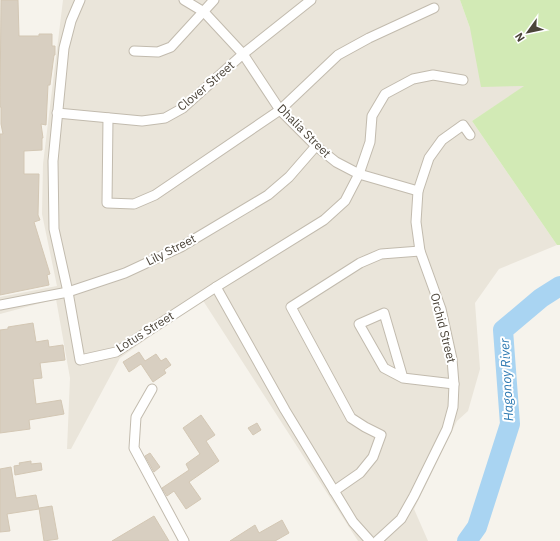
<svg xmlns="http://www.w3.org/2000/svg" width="560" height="541" viewBox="0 0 560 541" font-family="'IBM Plex Sans',sans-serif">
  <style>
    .residential { fill: #eae5da }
    .green { fill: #d2eab5 }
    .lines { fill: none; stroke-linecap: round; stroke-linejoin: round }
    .river { stroke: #a9d4f2; stroke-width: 20 }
    .building { fill: #d8cfc1; stroke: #d3c7b4 }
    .minor-casing { stroke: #c2bbae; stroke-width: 11 }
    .minor { stroke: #fff; stroke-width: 9 }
    .labels { text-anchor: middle; stroke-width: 4; stroke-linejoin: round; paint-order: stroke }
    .street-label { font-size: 12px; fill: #4b4439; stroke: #fff }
    .water-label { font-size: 13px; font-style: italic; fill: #2e7ab2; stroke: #fff }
  </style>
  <rect width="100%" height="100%" fill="#f6f3ec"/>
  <path class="residential" d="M63,0H460L470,28L525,86L472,121L557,245L499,269L475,303L480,369L468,411L457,421L414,509L428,541H358L202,299L120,358L71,449H67L70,378L56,299L0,314V297L57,286L42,214L43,164Z"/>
  <path class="green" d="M460,0H560V245H557L472,121L524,86L481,87L470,28Z"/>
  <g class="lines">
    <path class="river" d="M467,541L477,527L510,424L503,330L541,298L560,286"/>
  </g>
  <g class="building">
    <path d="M1,0H18L19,36H39V34H52V46H55V55H54L50,85H48L46,125L41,124L43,138H42V150L24,151V174H39L38,215L40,220L34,222L50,274L47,275L49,285L0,295V134H3L1,124V107H0Z"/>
    <path d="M33,323L36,342L48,340L49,347L63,345L65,360L40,363L42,378L33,379L36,404L61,400L64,414L29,420L30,429L0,433V330L8,329V327Z"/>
    <path d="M139,352L145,361L156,354L161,361L166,358L171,365L164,370L166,373L153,382L141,364L129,372L123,362Z"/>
    <path d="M201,415L215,435L206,441L219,461L189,482L201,499L186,509L174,491L167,496L162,488L189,470L186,464L200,454L183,428Z"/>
    <path d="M257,423L261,430L253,435L248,428Z"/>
    <path d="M150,453L160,467L154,472L145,456Z"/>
    <path d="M31,461V464L41,463L42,470L15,475L14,466L20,465L19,463Z"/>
    <path d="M11,467L16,498L36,495L39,509L7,514L10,531L0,532V469Z"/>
    <path d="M52,506L58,539L44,541L39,508Z"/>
    <path d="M154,516L169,541H112Z"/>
    <path d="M282,520L289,533L275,541H230L255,525L259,533Z"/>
  </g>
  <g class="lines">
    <defs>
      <g id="minor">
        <path d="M80,0L71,21L64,48L53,161L54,229L68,292L80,360L116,352L216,287L324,220L345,201L359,174L370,142L372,116L385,94L413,79L433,75L463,80"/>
        <path d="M184,0L204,12L243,54L280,110L316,146L336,162L359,174L418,191"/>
        <path d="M134,51L158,52L171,47L214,0"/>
        <path d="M57,113L142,121L165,118L183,108L243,54L311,0"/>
        <path d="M108,118L107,203L134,204L155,195L280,110L338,55L369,38L434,8"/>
        <path d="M216,287L285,410L353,522L370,541"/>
        <path d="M0,305L68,292L125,273L181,247L268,195L289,177L316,146"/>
        <path d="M403,378L384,313L359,324L384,368L403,378L454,384"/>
        <path d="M152,389L136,417L134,448L184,541"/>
        <path d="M334,491L360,473L373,457L381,435L365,427L351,418L291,307L360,263L381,254L420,251"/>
        <path d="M377,541L401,519L414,496L447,429L453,407L454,384L452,359L441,309L420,251L416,222L418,191L429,158L442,140L463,125L470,135"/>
      </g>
    </defs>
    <use href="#minor" class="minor-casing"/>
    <use href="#minor" class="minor"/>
  </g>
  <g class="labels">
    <g class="street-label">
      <text transform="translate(206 86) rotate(-40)" y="4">Clover Street</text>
      <text transform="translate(304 131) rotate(45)" y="4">Dhalia Street</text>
      <text transform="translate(171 250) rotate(-27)" y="4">Lily Street</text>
      <text transform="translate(443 328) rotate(76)" y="4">Orchid Street</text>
      <text transform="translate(145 332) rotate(-32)" y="4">Lotus Street</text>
    </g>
    <g class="water-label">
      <text transform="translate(506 380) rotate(-93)" y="5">Hagonoy River</text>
    </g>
  </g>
  <g transform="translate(528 32) rotate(237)" stroke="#ffffff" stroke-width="3" paint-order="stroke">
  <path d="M0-3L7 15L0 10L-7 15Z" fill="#4b4439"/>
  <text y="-6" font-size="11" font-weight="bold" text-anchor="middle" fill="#4b4439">N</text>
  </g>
</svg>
